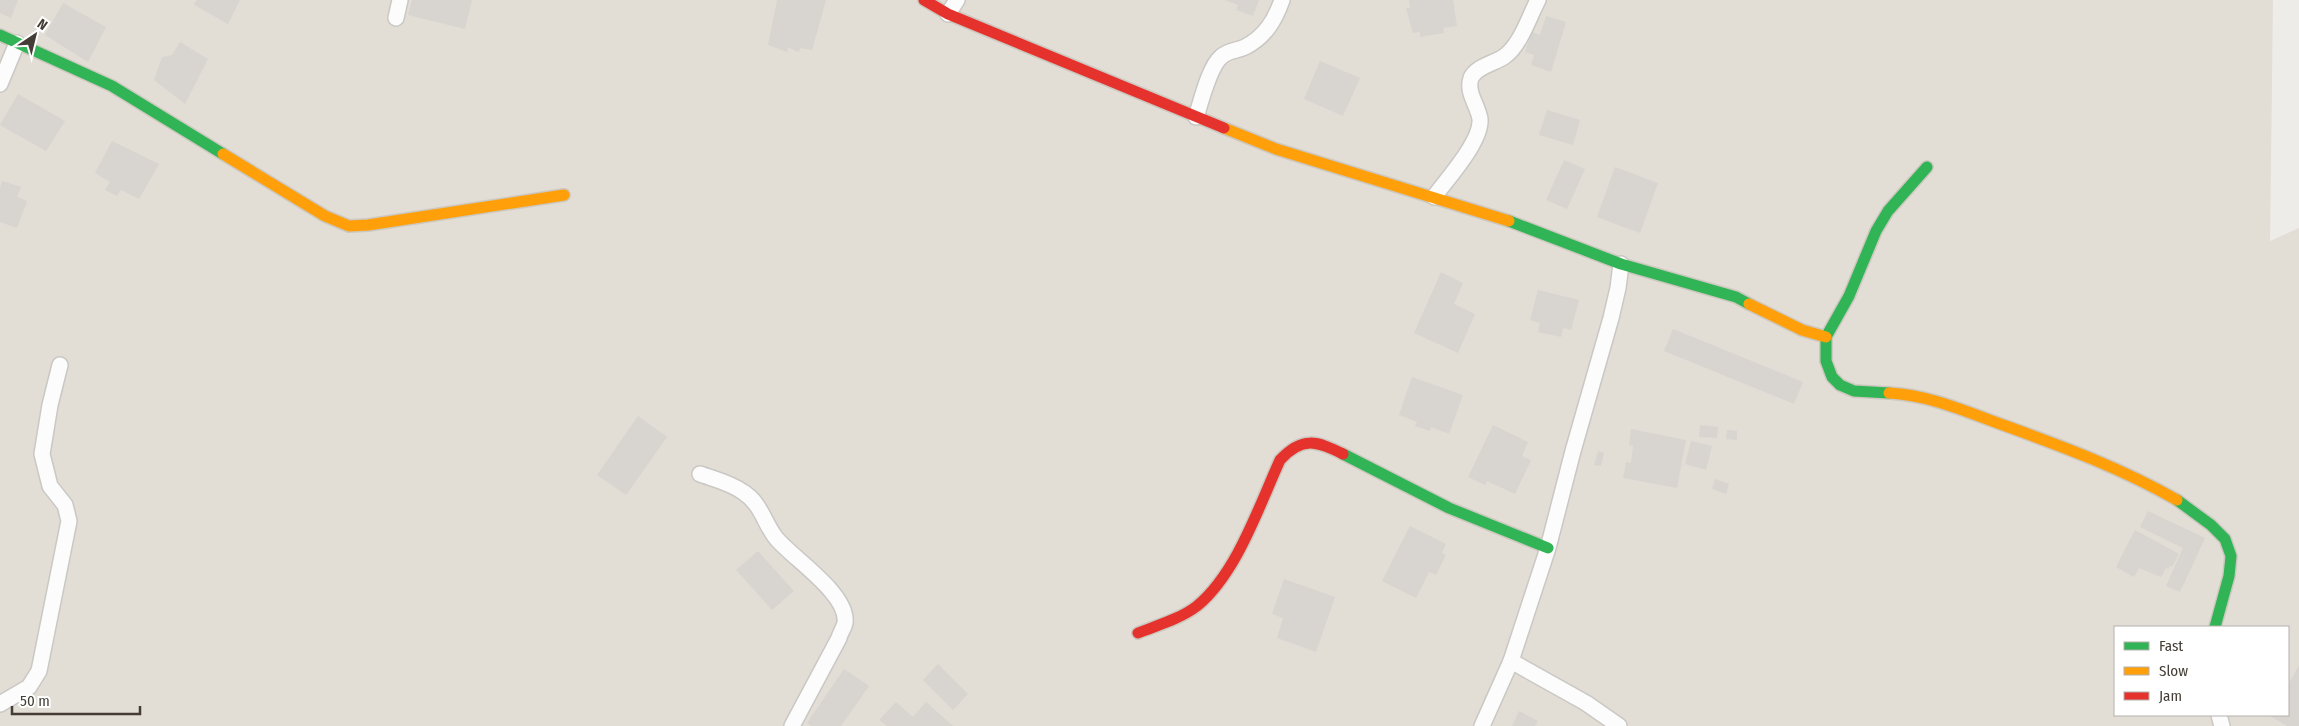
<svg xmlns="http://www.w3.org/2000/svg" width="2299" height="726" viewBox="0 0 2299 726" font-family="'Fira Sans Condensed',sans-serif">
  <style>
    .residential { fill: #e2ddd5; fill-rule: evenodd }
    .building { fill: #d8d5d0 }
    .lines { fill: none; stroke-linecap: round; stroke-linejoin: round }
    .street-casing { stroke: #cac8c4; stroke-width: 18 }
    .fast-casing { stroke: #cdc8bf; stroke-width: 14 }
    .slow-casing { stroke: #cdc8bf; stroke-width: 14 }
    .jam-casing { stroke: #cdc8bf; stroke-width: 14 }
    .street { stroke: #fcfcfc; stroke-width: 15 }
    .fast { stroke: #30b455; stroke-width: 11 }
    .slow { stroke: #ff9f0a; stroke-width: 11 }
    .jam { stroke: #e5322d; stroke-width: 11 }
  </style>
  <rect width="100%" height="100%" fill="#eeece8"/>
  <path class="residential" d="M0,0H2273L2270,241L2299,228V726H0ZM2115,627H2288V715H2115Z"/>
  <g class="building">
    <path d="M0,0H18L11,18L0,13Z"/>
    <path d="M197,0H240L228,24L196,6L194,4Z"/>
    <path d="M412,0H472L465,29L408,15Z"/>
    <path d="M777,0H826L812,50L801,48L798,52L788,47L787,52L768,45Z"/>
    <path d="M1225,0H1259L1253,16L1236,10L1238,5Z"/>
    <path d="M1409,0H1453L1457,26L1443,28L1444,33L1420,37V32L1413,33L1406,8H1410Z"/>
    <path d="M63,3L106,27L88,62L45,35Z"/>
    <path d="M1546,16L1566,22L1551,72L1531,65L1534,55L1525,52L1532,32L1540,35Z"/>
    <path d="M180,42L208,59L185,104L154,80L162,57L172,55Z"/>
    <path d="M1320,61L1360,78L1343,116L1304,99Z"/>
    <path d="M18,94L65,121L46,151L0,125Z"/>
    <path d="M1547,110L1580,120L1573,145L1539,135Z"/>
    <path d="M112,141L159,164L139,199L121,190L117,196L105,190L110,182L95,173Z"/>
    <path d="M1564,160L1585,169L1567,209L1546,200Z"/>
    <path d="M1615,167L1658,183L1640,233L1597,217Z"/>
    <path d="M2,181L21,187L17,197L27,201L17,228L0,222V188Z"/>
    <path d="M1441,272L1463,283L1454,304L1475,314L1458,353L1414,333Z"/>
    <path d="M1538,290L1579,300L1571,330L1563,328L1561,337L1538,332L1540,323L1530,320Z"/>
    <path d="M1673,329L1803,382L1794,404L1664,351Z"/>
    <path d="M1412,377L1463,395L1449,434L1431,427L1430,431L1415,426L1417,422L1399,415Z"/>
    <path d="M638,416L667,437L626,495L597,475Z"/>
    <path d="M1493,425L1528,442L1522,456L1531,460L1515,494L1487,481L1485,485L1468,477Z"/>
    <path d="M1700,425L1718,427L1717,438L1699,437Z"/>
    <path d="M1631,429L1686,440L1677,488L1623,478L1626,462L1631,463L1633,446L1629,445Z"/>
    <path d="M1727,430L1737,431V440L1726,439Z"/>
    <path d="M1691,441L1712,446L1706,470L1685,464Z"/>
    <path d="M1598,451L1604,453L1601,466L1594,465Z"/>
    <path d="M1715,479L1729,484L1726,494L1712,489Z"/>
    <path d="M2148,511L2205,538L2180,592L2166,586L2183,548L2140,527Z"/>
    <path d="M1410,526L1446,544L1442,553L1446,555L1436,575L1429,572L1416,598L1382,581Z"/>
    <path d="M2135,530L2179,554L2172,567L2170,566L2168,569L2166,568L2161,577L2139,568L2134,577L2116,567Z"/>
    <path d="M758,551L794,591L772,610L736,570Z"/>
    <path d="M1284,579L1335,597L1316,652L1277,638L1283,618L1272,614Z"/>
    <path d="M938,664L968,694L953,710L923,680Z"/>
    <path d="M2299,665V726H2287L2270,716L2288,715V685Z"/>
    <path d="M844,669L869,686L841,726H811L807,723Z"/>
    <path d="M896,702L913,717L926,702L953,726H887L879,720Z"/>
    <path d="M1519,711L1538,721L1535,726H1512Z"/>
  </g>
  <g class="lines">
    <defs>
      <g id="street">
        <path d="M948,14L957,0"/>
        <path d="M396,18L400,0"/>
        <path d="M0,84L17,43"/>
        <path d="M1196,117C1201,102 1209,67 1221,57C1228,50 1237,51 1245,47C1265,37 1275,20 1282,0"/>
        <path d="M1434,197C1447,179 1482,141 1480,119C1478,105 1466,93 1471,78C1476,66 1496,63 1505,56C1521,44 1529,17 1538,0"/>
        <path d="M700,474C714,479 731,483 743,492C761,503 764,523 776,538C792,558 849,594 845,623C844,628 840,633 839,638L792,726"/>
        <path d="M1511,661L1586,703L1619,726"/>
        <path d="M0,704L29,687L39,671L69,521L65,505L50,486L42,454L50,405L60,365"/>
        <path d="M2219,715L2222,726"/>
        <path d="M1482,726L1511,661L1548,548L1573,451L1611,318L1618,288L1621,264"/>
      </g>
      <g id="fast">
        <path d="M0,35L112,86L223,154"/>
        <path d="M1509,221L1621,264L1736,297L1749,304"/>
        <path d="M1889,393L1854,391L1840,385L1832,377L1826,361V337L1849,296L1876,231L1888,211L1927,167"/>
        <path d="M1343,454L1449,508L1548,548"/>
        <path d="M2177,500L2211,525L2225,539L2231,556L2229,576L2215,627"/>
      </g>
      <g id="slow">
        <path d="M1224,128L1276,149L1509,221"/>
        <path d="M223,154L325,216L349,226L368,225L564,195"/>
        <path d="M1749,304L1802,330L1826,337"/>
        <path d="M1889,393C1930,395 1967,412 2006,426C2064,447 2123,469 2177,500"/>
      </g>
      <g id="jam">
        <path d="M924,0L948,14L1224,128"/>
        <path d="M1138,633C1158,625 1180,619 1197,606C1237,573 1259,506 1280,460C1302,436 1317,441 1343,454"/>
      </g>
    </defs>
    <use href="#street" class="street-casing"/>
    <use href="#fast" class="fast-casing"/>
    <use href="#slow" class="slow-casing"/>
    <use href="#jam" class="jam-casing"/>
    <use href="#street" class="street"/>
    <use href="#fast" class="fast"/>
    <use href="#slow" class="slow"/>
    <use href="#jam" class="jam"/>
  </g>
  <rect x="2114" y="626" width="175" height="90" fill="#ffffff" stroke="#b4b1ae"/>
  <rect x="2124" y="642" width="25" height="8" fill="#30b455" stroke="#b4b1ae"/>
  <text x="2159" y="651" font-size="15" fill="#433d35">Fast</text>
  <rect x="2124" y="667" width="25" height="8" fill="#ff9f0a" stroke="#b4b1ae"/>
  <text x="2159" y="676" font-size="15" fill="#433d35">Slow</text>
  <rect x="2124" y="692" width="25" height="8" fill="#e5322d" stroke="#b4b1ae"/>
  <text x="2159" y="701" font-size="15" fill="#433d35">Jam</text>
  <g transform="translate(35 35) rotate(35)" stroke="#ffffff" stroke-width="4" paint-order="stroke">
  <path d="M0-4L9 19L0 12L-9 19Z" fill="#433d35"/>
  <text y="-8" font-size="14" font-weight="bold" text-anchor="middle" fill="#433d35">N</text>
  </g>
  <path d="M12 706v8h128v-8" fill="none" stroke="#433d35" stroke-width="2.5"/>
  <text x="20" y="706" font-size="15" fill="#433d35" stroke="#ffffff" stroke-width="4" paint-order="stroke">50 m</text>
</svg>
